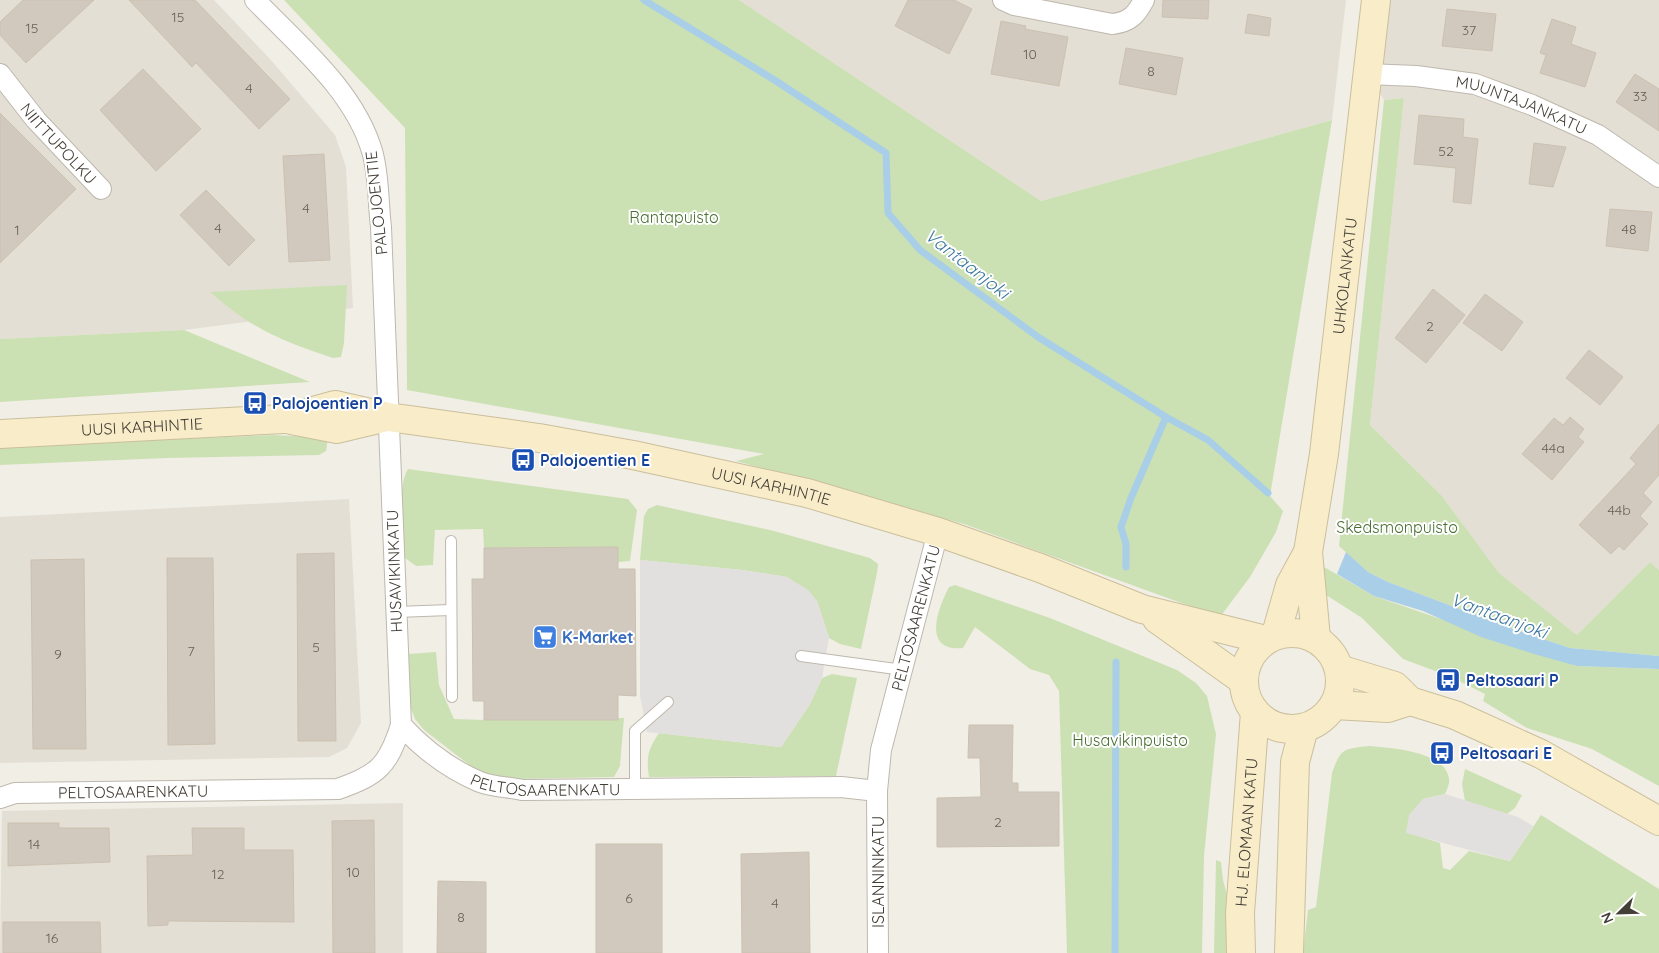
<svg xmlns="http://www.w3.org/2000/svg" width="1659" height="953" viewBox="0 0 1659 953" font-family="Quicksand,sans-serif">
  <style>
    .residential { fill: #e4dfd5 }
    .green { fill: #cce1b3 }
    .parking { fill: #e2e0de }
    .water { fill: #a9cee7 }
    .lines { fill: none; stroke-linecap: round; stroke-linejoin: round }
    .stream { stroke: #a9cee7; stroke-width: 7 }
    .building { fill: #d1c9bd; stroke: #cbc1b1 }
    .lane-casing { stroke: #beb8ad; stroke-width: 12 }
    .street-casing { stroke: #beb8ad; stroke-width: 22 }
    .secondary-casing { stroke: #cbbf9b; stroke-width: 30 }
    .lane { stroke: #fff; stroke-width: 10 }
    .street { stroke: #fff; stroke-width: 20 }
    .secondary { stroke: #f8ecc9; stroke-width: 28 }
    .labels { text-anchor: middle; stroke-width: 4; stroke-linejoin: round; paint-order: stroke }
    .number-label { font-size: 14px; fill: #666158 }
    .street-label { font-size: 16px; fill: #433e36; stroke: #fff }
    .park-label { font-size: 16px; fill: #486d31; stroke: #fff }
    .transit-label { font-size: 16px; font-weight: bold; fill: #164399; stroke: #fff; text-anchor: start }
    .shop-label { font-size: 16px; font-weight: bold; fill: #366cbe; stroke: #fff; text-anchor: start }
    .water-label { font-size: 18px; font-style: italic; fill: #3c77a2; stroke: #fff }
  </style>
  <rect width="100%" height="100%" fill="#f1eee6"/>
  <g class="residential">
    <path d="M0,0H214L270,59L335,135L346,167L353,308L184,330L0,339Z"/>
    <path d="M739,0H1346L1332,120L1041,201Z"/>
    <path d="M1376,0H1659V570L1650,562L1577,635L1499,573L1442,496L1370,425L1404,98L1384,100L1367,74Z"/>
    <path d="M349,499L361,723L347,748L329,757L0,763V517Z"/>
    <path d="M403,803V953H0L2,811Z"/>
  </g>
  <g class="green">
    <path d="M284,0H739L1041,201L1332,120L1270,496L1283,511L1276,532L1250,577L1220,617L964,524L736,461L764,454L407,390L405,128Z"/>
    <path d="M1404,98L1370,425L1442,496L1499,573L1577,635L1650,562L1659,570V656L1570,648L1510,628L1388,582L1368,572L1339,546L1384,100Z"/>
    <path d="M347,285L344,343L341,357L333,358C281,341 252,329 210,292Z"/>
    <path d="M184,330L310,382L0,402V339Z"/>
    <path d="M274,435L328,438L326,451L319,455L167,458L0,465V446Z"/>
    <path d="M408,469L628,499L637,510L630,561L618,562V547L484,548L483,529L435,530L433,565L416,566L405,558C404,534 396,489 408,469Z"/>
    <path d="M657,505L774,531L870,558L878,564L877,573L861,649L840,644L829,638L817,601L787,577L742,570L640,560L644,516L648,509Z"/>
    <path d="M1324,567L1374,596L1577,666L1659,669V786L1592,749L1527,728L1483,701L1485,694L1451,677L1403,659L1362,618L1323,593Z"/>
    <path d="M955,585L1050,618L1177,670L1196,683L1207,696L1216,734L1204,856L1202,953H1067L1059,691L1049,675L1030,669L975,627L963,648C921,652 938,608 949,587Z"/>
    <path d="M436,652L439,685L454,719L484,720L624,718L620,766L614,777L514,779L496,777L476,770L424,730L415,719L410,706L408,654Z"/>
    <path d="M832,674L857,678L836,776L649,777C646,758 648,749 659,733L781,747L810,704L822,678Z"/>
    <path d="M1369,746C1391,748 1446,751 1449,779C1450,783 1447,790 1445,794L1423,799L1406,832L1440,843L1443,868L1450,870L1469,851L1510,861L1541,815L1659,889V953H1303L1308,910L1316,907L1332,773C1341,748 1343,749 1369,746Z"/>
    <path d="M1465,769L1522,795L1515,808L1507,814L1465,801L1462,784Z"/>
    <path d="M1216,860L1221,862L1223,880L1230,907L1232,953H1214Z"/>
  </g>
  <g class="parking">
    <path d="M640,560L742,570L787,577L808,590L817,601L829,638L822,678L810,704L781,747L647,732L640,696Z"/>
    <path d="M1445,794L1518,817L1533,826L1510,861L1406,833L1409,815L1423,799Z"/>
  </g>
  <path class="water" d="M1346,552L1368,572L1388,582L1510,628L1570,648L1659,656V669L1577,666L1534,654L1481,637L1423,611L1374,596L1337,574Z"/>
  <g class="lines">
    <g class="stream">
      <path d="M644,0L776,81L886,153L888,213L920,250L1038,337L1166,417L1208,440L1268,493"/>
      <path d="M1126,567V544L1121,527L1131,498L1166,417"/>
      <path d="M1115,953L1116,662"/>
    </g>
  </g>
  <g class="building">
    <path d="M23,0H94L26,63L0,35V22Z"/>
    <path d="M129,0H195L290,99L259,129L196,63L192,67Z"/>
    <path d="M908,0H954L972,9L949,54L895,26Z"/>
    <path d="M1163,0H1209L1208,19L1162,17Z"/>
    <path d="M1447,9L1496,14L1492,51L1442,46Z"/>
    <path d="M1248,14L1271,18L1269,36L1245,33Z"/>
    <path d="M1552,19L1576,27L1571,44L1596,53L1585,87L1540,73L1546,55L1540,53Z"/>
    <path d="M1001,21L1026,26L1025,29L1068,37L1059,86L991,74Z"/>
    <path d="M1126,48L1183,58L1176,95L1119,84Z"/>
    <path d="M143,69L201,129L156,171L100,110Z"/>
    <path d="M1635,74L1659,89V131L1616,102Z"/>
    <path d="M0,113L76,189L0,263Z"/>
    <path d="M1419,115L1464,119L1463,137L1478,139L1471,204L1453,202L1456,168L1414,164Z"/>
    <path d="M1534,143L1566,147L1553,187L1529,184Z"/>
    <path d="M324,154L330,260L289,262L283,156Z"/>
    <path d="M206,190L255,240L229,266L180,215Z"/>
    <path d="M1610,209L1652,212L1648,251L1606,246Z"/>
    <path d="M1433,289L1465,315L1426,363L1395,338Z"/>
    <path d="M1485,294L1523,322L1502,351L1463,323Z"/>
    <path d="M1589,350L1623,377L1600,405L1566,378Z"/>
    <path d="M1570,417L1584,429L1578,437L1584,442L1552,480L1522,454L1554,418L1563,425Z"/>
    <path d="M1659,424V475L1643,493L1652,502L1640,516L1648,524L1624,550L1619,546L1611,554L1579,525L1636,464L1630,458Z"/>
    <path d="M618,547V569H635L636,696L618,695V720H484V701H473L472,579H484V548Z"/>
    <path d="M334,553L336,741H298L297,554Z"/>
    <path d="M167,558H213L215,744L168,745Z"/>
    <path d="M84,559L86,749H33L31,560Z"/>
    <path d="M969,725H1013L1012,783H1018V792H1059V846L937,847V798L981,797L980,758H968Z"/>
    <path d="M374,820L375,953H333L332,821Z"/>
    <path d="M8,823H59V828H109L110,862L8,866Z"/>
    <path d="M192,828H244V850H293L294,922L168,921V925L148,926L147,856L193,855Z"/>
    <rect x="596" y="844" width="66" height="109"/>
    <path d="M809,852L810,953H742L741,854Z"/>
    <path d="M438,881L486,882V953H437Z"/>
    <path d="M3,922H100L101,953H3Z"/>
  </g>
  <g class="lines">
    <defs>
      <g id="lane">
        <path d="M451,541L452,697"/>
        <path d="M396,612L450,610"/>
        <path d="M801,656L903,670"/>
        <path d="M635,788V731L668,702"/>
      </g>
      <g id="street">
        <path d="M1003,0L1014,5L1112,24C1130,22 1136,15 1144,0"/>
        <path id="s1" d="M0,74L36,120L101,189"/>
        <path id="s2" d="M1367,74L1416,76L1475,84L1532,105L1598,135L1659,177"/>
        <path id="s3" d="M401,725C423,749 449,769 480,782C493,787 509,787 522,790L841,787L877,791"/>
        <path id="s4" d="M0,798L15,793L338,789C378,775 388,766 401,725L381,227C378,203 379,174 372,151C354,90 297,44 255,0"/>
        <path id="s5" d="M878,953L877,791L881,750L938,532"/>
      </g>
      <g id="secondary">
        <path d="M291,420L337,429L383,418"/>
        <path id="s6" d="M0,434L284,419L335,405L388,417L539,438L633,455L807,493L938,532L1040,568L1142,609L1266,640"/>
        <path d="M1157,619L1244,681"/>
        <circle cx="1292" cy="681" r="48"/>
        <path d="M1276,634L1290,585L1308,552"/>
        <path id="s7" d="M1316,638L1308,552L1324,454L1376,0"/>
        <path d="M1339,669L1395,686L1410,701L1455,715L1541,754L1659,821"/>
        <path d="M1334,705L1388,708L1410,701"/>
        <path id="s8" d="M1241,953L1240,913L1255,712"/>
        <path d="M1289,953L1295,762L1304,728"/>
      </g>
    </defs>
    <use href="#lane" class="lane-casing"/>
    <use href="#street" class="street-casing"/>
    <use href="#secondary" class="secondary-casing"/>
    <use href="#lane" class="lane"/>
    <use href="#street" class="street"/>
    <use href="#secondary" class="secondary"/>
  </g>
  <defs>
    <symbol id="bus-square" viewBox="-11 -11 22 22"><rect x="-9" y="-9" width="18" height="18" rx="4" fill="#1a4fb4" stroke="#fff"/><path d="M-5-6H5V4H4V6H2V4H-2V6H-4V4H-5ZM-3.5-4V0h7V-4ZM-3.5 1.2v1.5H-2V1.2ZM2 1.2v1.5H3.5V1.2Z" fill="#fff"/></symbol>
    <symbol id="supermarket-square" viewBox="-11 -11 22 22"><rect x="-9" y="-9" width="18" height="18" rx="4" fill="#3f7fe0" stroke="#fff"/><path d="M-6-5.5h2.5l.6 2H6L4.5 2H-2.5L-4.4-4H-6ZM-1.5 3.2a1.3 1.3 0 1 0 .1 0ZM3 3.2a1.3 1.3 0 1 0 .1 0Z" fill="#fff"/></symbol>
  </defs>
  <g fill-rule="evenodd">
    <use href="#bus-square" x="241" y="389" width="28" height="28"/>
    <use href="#bus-square" x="509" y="446" width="28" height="28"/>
    <use href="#supermarket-square" x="531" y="623" width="28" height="28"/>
    <use href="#bus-square" x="1434" y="666" width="28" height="28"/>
    <use href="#bus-square" x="1428" y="739" width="28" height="28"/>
  </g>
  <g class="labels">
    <g class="number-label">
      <text x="178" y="22">15</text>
      <text x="32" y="33">15</text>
      <text x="1469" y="35">37</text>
      <text x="1030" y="59">10</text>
      <text x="1151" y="76">8</text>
      <text x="249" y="93">4</text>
      <text x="1640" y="101">33</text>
      <text x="1446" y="156">52</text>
      <text x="306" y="213">4</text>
      <text x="218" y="233">4</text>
      <text x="1629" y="234">48</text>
      <text x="17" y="235">1</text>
      <text x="1430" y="331">2</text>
      <text x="1553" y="453">44a</text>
      <text x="1619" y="515">44b</text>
      <text x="316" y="652">5</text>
      <text x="191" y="656">7</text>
      <text x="58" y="659">9</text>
      <text x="998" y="827">2</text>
      <text x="34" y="849">14</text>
      <text x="353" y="877">10</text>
      <text x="218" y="879">12</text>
      <text x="629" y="903">6</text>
      <text x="775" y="908">4</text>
      <text x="461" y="922">8</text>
      <text x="52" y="943">16</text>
    </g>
    <g class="street-label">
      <text dy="6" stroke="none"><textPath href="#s2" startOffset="159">MUUNTAJANKATU</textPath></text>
      <text dy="6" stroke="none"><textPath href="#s1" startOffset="91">NIITTUPOLKU</textPath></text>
      <text transform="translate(376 203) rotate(-96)" y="6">PALOJOENTIE</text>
      <text dy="6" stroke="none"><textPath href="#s7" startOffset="365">UHKOLANKATU</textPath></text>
      <text dy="6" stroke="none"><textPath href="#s6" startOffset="142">UUSI KARHINTIE</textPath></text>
      <text dy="6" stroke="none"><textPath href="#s6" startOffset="781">UUSI KARHINTIE</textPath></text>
      <text transform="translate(394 571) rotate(-92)" y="6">HUSAVIKINKATU</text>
      <text dy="6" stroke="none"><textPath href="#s5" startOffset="340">PELTOSAARENKATU</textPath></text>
      <text dy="6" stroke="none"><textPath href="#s3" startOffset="164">PELTOSAARENKATU</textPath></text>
      <text dy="6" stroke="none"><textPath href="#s4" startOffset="134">PELTOSAARENKATU</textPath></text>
      <text dy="6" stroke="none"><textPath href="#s8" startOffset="121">HJ. ELOMAAN KATU</textPath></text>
      <text transform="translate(878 872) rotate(-90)" y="6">ISLANNINKATU</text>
    </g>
    <g class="park-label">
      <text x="674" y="223">Rantapuisto</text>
      <text x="1397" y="533">Skedsmonpuisto</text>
      <text x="1130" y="746">Husavikinpuisto</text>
    </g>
    <g class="transit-label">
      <text x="272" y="409">Palojoentien P</text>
      <text x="540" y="466">Palojoentien E</text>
      <text x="1466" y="686">Peltosaari P</text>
      <text x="1460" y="759">Peltosaari E</text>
    </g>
    <g class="shop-label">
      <text x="562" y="643">K-Market</text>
    </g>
    <g class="water-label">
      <text transform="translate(967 264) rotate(38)" y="6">Vantaanjoki</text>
      <text transform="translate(1499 616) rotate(20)" y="6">Vantaanjoki</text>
    </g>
  </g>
  <g transform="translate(1619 913) rotate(247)" stroke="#ffffff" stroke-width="4" paint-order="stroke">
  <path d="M0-4L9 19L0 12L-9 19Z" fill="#433e36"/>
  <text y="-8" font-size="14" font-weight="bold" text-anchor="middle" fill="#433e36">N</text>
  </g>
</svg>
